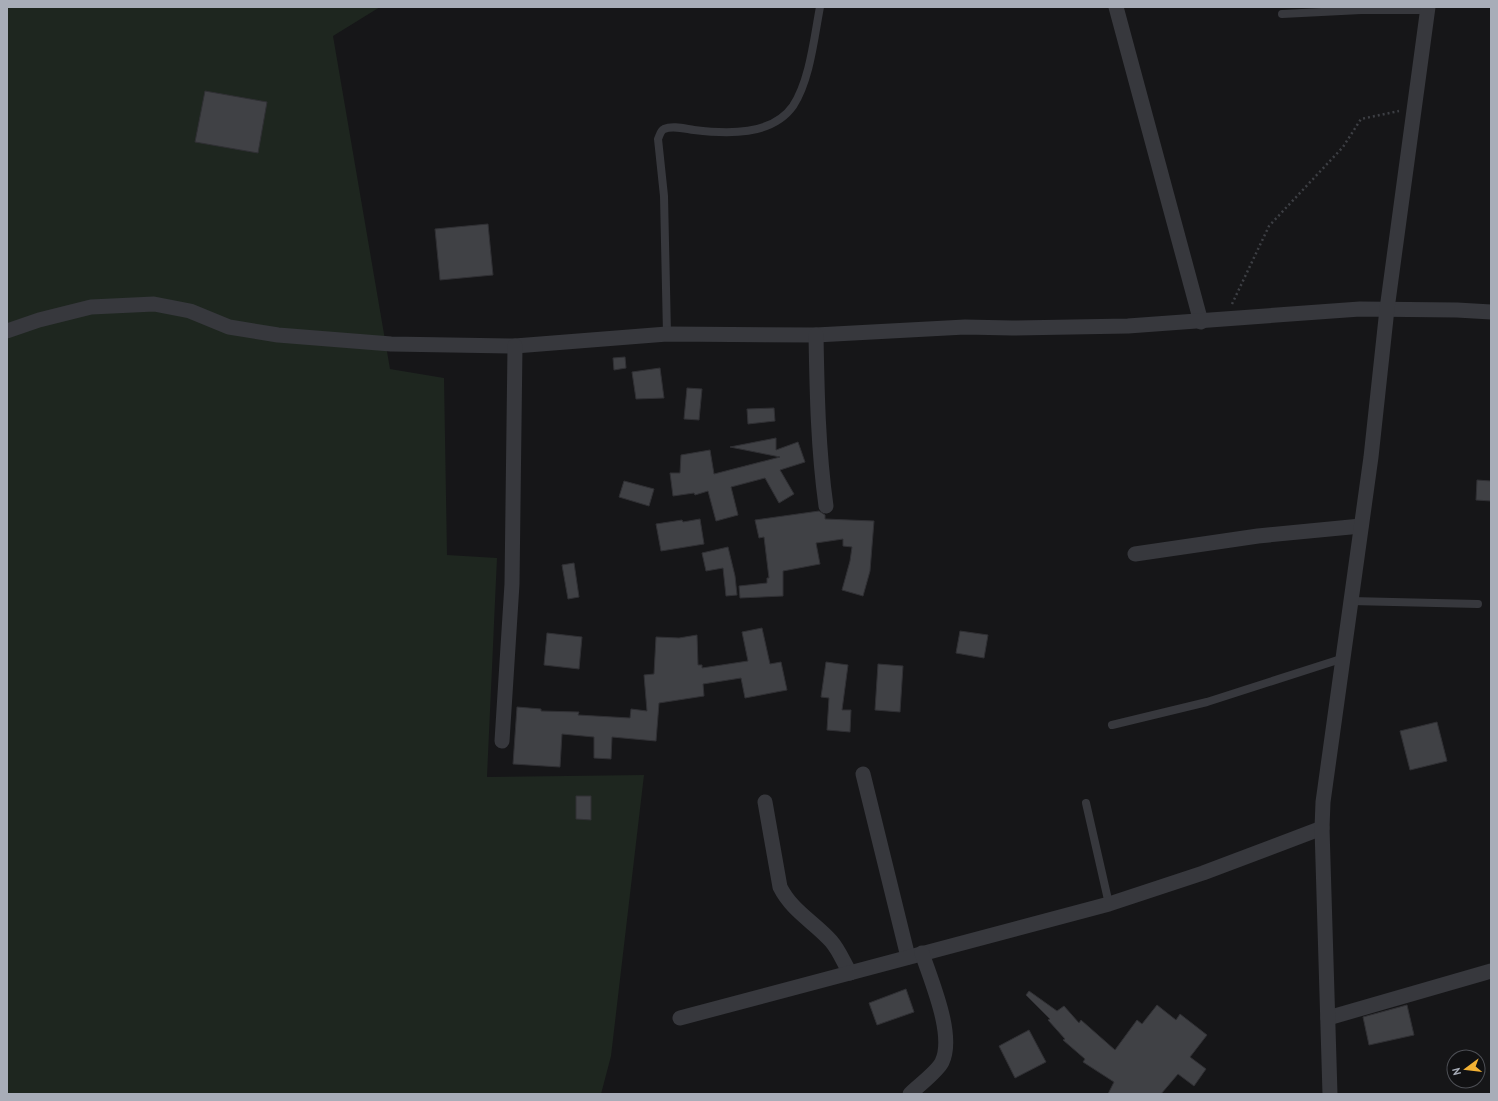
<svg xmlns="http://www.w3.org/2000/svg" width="1498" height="1101" viewBox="0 0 1498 1101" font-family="'PT Sans',sans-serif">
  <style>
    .green { fill: #1e261f }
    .building { fill: #404145; stroke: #303034 }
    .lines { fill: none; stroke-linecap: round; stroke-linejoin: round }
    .path { stroke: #3d3f44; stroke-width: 2.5; stroke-dasharray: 2 3; stroke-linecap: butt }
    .service { stroke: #37383d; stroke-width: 8 }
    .minor { stroke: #37383d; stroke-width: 15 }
  </style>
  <rect width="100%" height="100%" fill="#161618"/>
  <path class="green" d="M7,7H380L333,36L390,369L444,378L447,555L497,558L487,777L644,775L611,1056L601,1094H7Z"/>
  <g class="building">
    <path d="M205,91L267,102L258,153L195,142Z"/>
    <path d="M488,224L493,275L440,280L435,229Z"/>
    <path d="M625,357L626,368L614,370L613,358Z"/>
    <path d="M660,368L664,398L636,399L632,372Z"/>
    <path d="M687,388L702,389L699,420L684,419Z"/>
    <path d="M774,408L775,421L748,424L747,409Z"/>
    <path d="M776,438V450L798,442L805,462L780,470L794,494L779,503L765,478L731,487L738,515L716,521L708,491L695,495L694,493L673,496L670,473H680L681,455L710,450L714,474L780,457L730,447Z"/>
    <path d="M1477,480L1491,481V501L1476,500Z"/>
    <path d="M624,481L654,489L649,506L619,497Z"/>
    <path d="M819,511L825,515V519L874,521L870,571L863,596L842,590L850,561L852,547L843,546V539L816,543L820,564L783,571V596L740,598L739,586L767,583V578H769L764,537L759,538L755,520Z"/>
    <path d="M700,519L704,544L661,551L656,524L682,520L683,522Z"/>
    <path d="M728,547L735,576L737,595L726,596L723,568L706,571L702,553Z"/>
    <path d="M574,563L579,597L568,599L562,565Z"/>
    <path d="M762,628L770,664L781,662L787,690L745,698L741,678L703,684L704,696L659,703L656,741L612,737L611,759L594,758V737L562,734L560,767L513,764L517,707L541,709V711L579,712L578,715L630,718L631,709L647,711L644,675L654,674L656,637L679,638L697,635L698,665H702V668L748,661L742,632Z"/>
    <path d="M960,631L988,635L984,658L956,653Z"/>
    <path d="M547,633L582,637L579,669L544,665Z"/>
    <path d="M826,662L848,665L842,710H851L850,732L827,730L829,698L821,697Z"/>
    <path d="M878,664L903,666L900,712L875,710Z"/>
    <path d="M1437,722L1447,761L1410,770L1400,731Z"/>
    <path d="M576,796H591V820L576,819Z"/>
    <path d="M906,989L914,1012L877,1025L869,1003Z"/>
    <path d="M1029,991L1057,1011L1064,1006L1079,1023L1081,1020L1115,1050L1137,1020L1142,1024L1157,1005L1176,1020L1180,1014L1207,1035L1190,1057L1206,1069L1194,1086L1178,1074L1161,1094H1108L1114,1082L1083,1062L1085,1059L1063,1040L1065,1039L1048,1020L1050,1019L1026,995Z"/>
    <path d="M1407,1005L1414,1035L1369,1045L1363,1017Z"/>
    <path d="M1029,1030L1046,1062L1015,1078L999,1046Z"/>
  </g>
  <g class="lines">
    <path class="path" d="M1232,304L1269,226L1343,147L1361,119L1399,111"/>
    <g class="service">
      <path d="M1282,14L1361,10H1428"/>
      <path d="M667,334L664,196L658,139C660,135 660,131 664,129C673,125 686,129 694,130C727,134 772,136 793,106C810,80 814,38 820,7"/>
      <path d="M1351,601L1478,604"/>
      <path d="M1112,725L1207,702L1344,658"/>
      <path d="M1086,803L1109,904"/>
    </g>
    <g class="minor">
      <path d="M1116,7L1201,322"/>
      <path d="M7,331L39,320L91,307L154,304L190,311L229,327L278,335L391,344L515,346L667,334L816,335L965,327L1012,328L1128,326L1360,309L1457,310L1491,312"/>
      <path d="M816,335C817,392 818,449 826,506"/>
      <path d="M1135,554L1258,536L1361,526"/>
      <path d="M502,741L512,584L515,346"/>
      <path d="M863,774L908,957"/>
      <path d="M765,802L780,887C792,911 814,922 831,941C839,950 844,963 850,973"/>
      <path d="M680,1018L1109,904L1203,873L1322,828"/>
      <path d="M1328,1018L1491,971"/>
      <path d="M910,1094C918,1086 938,1071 942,1062C955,1035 931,981 922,953"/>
      <path d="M1330,1094L1322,828L1323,802L1371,457L1387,309L1428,7"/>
    </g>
  </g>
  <rect width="1498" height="1101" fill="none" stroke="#a8adb8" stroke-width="16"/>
  <g transform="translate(1466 1069) rotate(255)"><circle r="19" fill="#111113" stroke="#4d4f55"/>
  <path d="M0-3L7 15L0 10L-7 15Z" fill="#f2b134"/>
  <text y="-6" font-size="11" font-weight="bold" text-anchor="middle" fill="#a8adb8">N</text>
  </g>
</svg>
